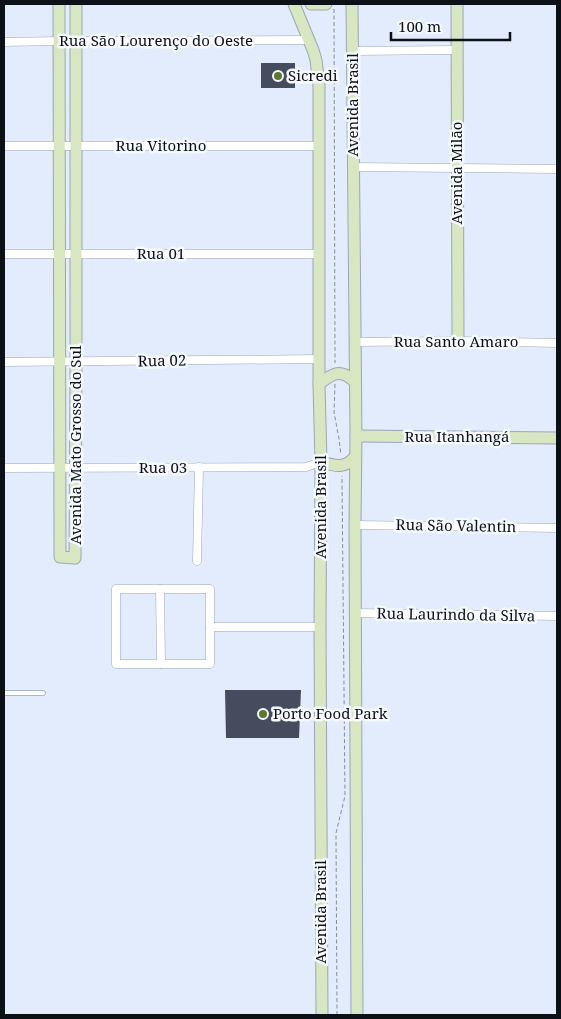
<svg xmlns="http://www.w3.org/2000/svg" width="561" height="1019" viewBox="0 0 561 1019" font-family="'Noto Serif',serif">
  <style>
    .building { fill: #444c5d }
    .lines { fill: none; stroke-linecap: round; stroke-linejoin: round }
    .lane-casing { stroke: #9ca6ba; stroke-width: 5.5 }
    .street-casing { stroke: #9ca6ba; stroke-width: 9 }
    .secondary-casing { stroke: #9ca6ba; stroke-width: 13 }
    .path { stroke: #868c98; stroke-width: 1; stroke-dasharray: 4 2.5; stroke-linecap: butt }
    .lane { stroke: #fff; stroke-width: 4 }
    .street { stroke: #fff; stroke-width: 8 }
    .secondary { stroke: #d8e6c2; stroke-width: 11 }
    .poi-dot { fill: #5a792f; stroke: #f6f9fd; stroke-width: 2 }
    .labels { text-anchor: middle; stroke-width: 5; stroke-linejoin: round; paint-order: stroke }
    .street-label { font-size: 15px; fill: #0c1017; stroke: #f6f9fd }
    .poi-label { font-size: 15px; fill: #0c1017; stroke: #f6f9fd; text-anchor: start }
  </style>
  <rect width="100%" height="100%" fill="#e3ecfc"/>
  <g class="building">
    <rect x="261" y="63" width="34" height="25"/>
    <path d="M225,690H301L299,738H226Z"/>
  </g>
  <g class="lines">
    <defs>
      <path id="lane" d="M4,693H43"/>
      <g id="street">
        <path d="M4,42L59,41L309,40"/>
        <path d="M353,51L456,50"/>
        <path d="M4,146H318"/>
        <path d="M353,167L557,169"/>
        <path d="M4,254H319"/>
        <path d="M354,342L458,341L557,343"/>
        <path d="M4,362L320,359"/>
        <path d="M4,468L306,467L321,462"/>
        <path d="M355,525L557,528"/>
        <path d="M197,561L199,467"/>
        <rect x="116" y="589" width="94" height="75"/>
        <path d="M160,589L161,664"/>
        <path d="M355,613L557,616"/>
        <path d="M210,627H320"/>
      </g>
      <g id="secondary">
        <path d="M59,4L60,557L75,558L76,371V4"/>
        <path d="M294,4L313,50L316,60L319,85V384L321,462L320,627L322,1015"/>
        <path d="M311,4H326"/>
        <path d="M352,4L356,436L355,525L357,1015"/>
        <path d="M457,4L458,341"/>
        <path d="M319,384C333,373 341,368 355,382"/>
        <path d="M356,436L557,438"/>
        <path d="M321,462C335,466 345,469 355,457"/>
      </g>
    </defs>
    <use href="#lane" class="lane-casing"/>
    <use href="#street" class="street-casing"/>
    <use href="#secondary" class="secondary-casing"/>
    <g class="path">
      <path d="M334,9L335,363"/>
      <path d="M335,384L334,412L339,439L341,455"/>
      <path d="M337,1015L336,833L345,796L342,476"/>
    </g>
    <use href="#lane" class="lane"/>
    <use href="#street" class="street"/>
    <use href="#secondary" class="secondary"/>
  </g>
  <g class="poi-dot">
    <circle cx="278" cy="76" r="5"/>
    <circle cx="263" cy="714" r="5"/>
  </g>
  <g class="labels">
    <g class="street-label">
      <text x="156" y="46">Rua São Lourenço do Oeste</text>
      <text transform="translate(353 105) rotate(-90)" y="5">Avenida Brasil</text>
      <text x="161" y="151">Rua Vitorino</text>
      <text transform="translate(457 173) rotate(-90)" y="5">Avenida Milão</text>
      <text x="161" y="259">Rua 01</text>
      <text x="456" y="347">Rua Santo Amaro</text>
      <text transform="translate(162 361) rotate(-1)" y="5">Rua 02</text>
      <text x="457" y="442">Rua Itanhangá</text>
      <text transform="translate(76 445) rotate(-90)" y="5">Avenida Mato Grosso do Sul</text>
      <text x="163" y="473">Rua 03</text>
      <text transform="translate(321 507) rotate(-90)" y="5">Avenida Brasil</text>
      <text transform="translate(456 526) rotate(1)" y="5">Rua São Valentin</text>
      <text transform="translate(456 615) rotate(1)" y="5">Rua Laurindo da Silva</text>
      <text transform="translate(321 912) rotate(-90)" y="5">Avenida Brasil</text>
    </g>
    <g class="poi-label">
      <text x="288" y="81">Sicredi</text>
      <text x="273" y="719">Porto Food Park</text>
    </g>
  </g>
  <rect width="561" height="1019" fill="none" stroke="#0c1017" stroke-width="10"/>
  <path d="M391 32v8h119v-8" fill="none" stroke="#0c1017" stroke-width="2.5"/>
  <text x="398" y="32" font-size="15" fill="#0c1017" stroke="#f6f9fd" stroke-width="4" paint-order="stroke">100 m</text>
</svg>
